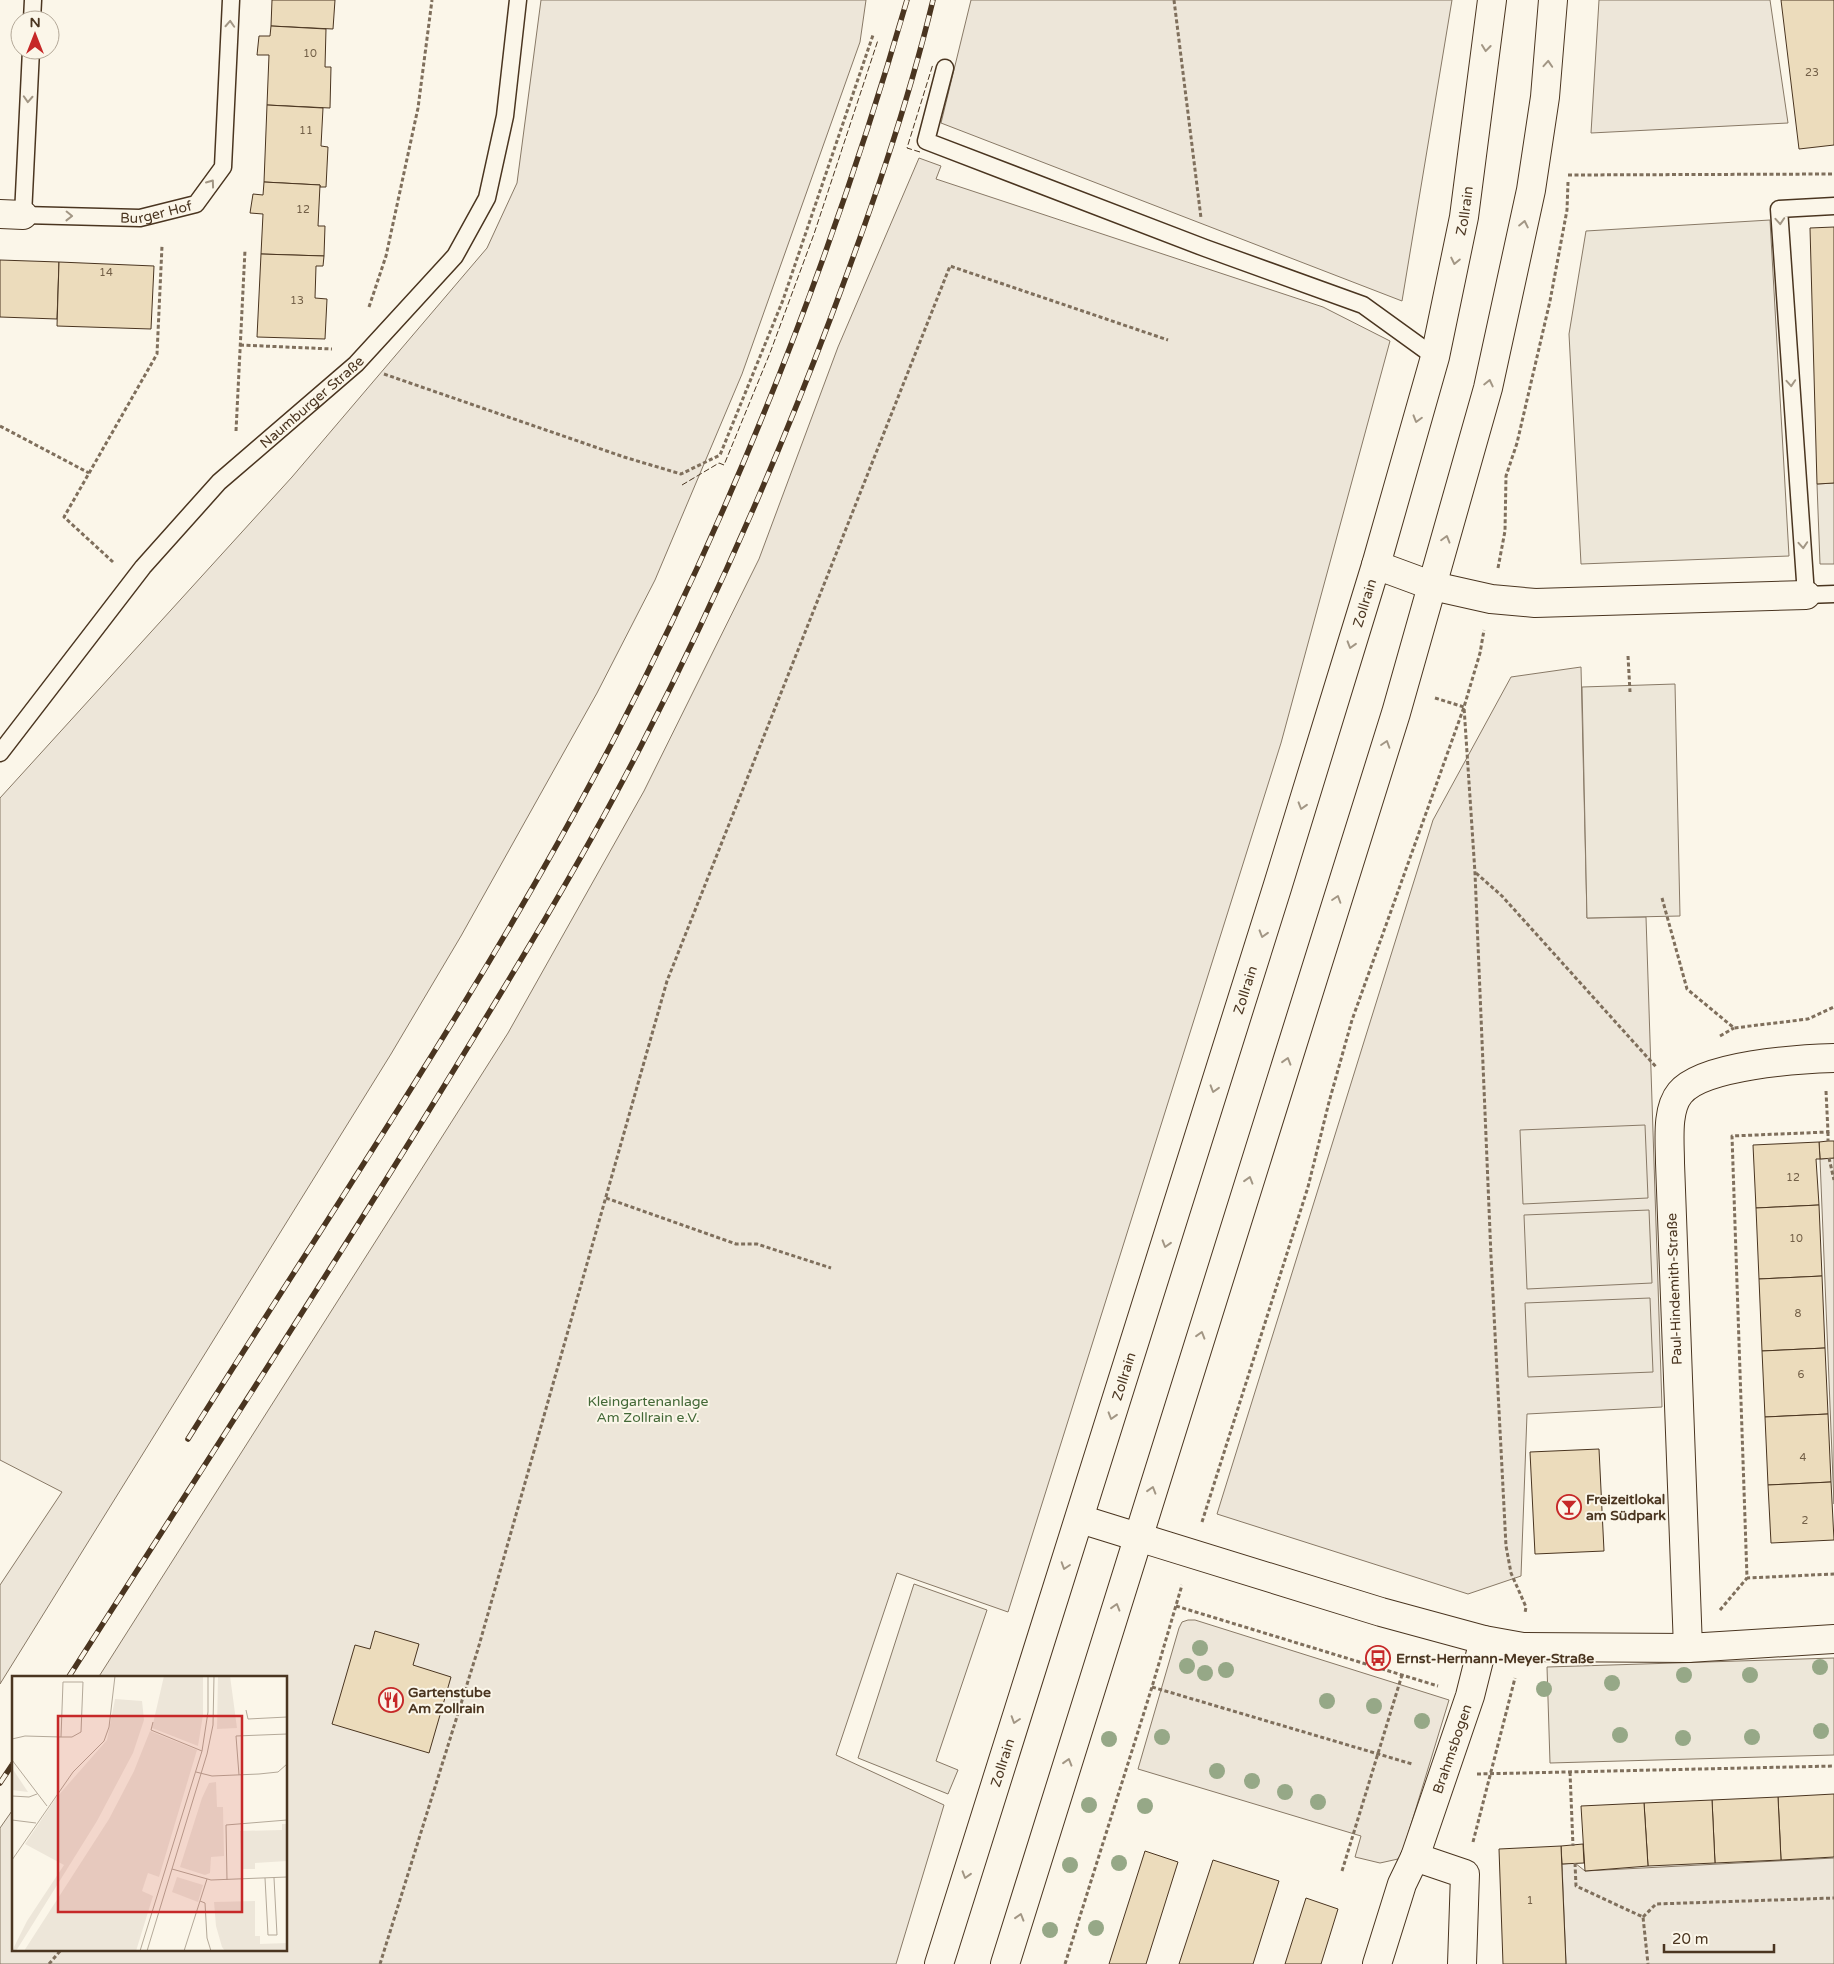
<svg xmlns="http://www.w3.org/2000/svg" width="1834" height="1964" viewBox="0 0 1834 1964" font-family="'Varela Round',sans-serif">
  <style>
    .green { fill: #ede6d9; stroke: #887966 }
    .parking { fill: #ede7d9; stroke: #887966 }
    .building { fill: #ecdcbc; stroke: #4a3520 }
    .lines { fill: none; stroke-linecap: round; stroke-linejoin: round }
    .service-casing { stroke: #4a3520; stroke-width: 19 }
    .minor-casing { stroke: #4a3520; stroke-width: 30 }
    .secondary-casing { stroke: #4a3520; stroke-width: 30 }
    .path { stroke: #7f6f5c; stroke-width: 3; stroke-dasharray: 4 2.5; stroke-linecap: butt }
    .service { stroke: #fbf6e9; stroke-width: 16 }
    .minor { stroke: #fbf6e9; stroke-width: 28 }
    .secondary { stroke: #fbf6e9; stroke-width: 28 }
    .rail-casing { stroke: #4a3520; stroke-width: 5.5 }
    .rail { stroke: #fbf6e9; stroke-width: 4; stroke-dasharray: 11; stroke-linecap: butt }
    .fence { stroke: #4a3520; stroke-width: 1; stroke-dasharray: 6 2.5; stroke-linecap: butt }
    .tree { fill: #96a887 }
    .oneway { stroke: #a29684 }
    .labels { text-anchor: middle; stroke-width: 4; stroke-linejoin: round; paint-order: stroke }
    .number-label { font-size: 11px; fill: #725f47 }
    .street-label { font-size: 14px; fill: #4a3520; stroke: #fbf6e9 }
    .park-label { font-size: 14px; fill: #436837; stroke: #fbf6e9 }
    .poi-label { font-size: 14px; font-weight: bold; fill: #4a3520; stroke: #fbf6e9; text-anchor: start }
    .inset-road { fill: none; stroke: #b4a999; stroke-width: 1 }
    .view { fill: #c62828; fill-opacity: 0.15; stroke: #c62828; stroke-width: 2.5 }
    .inset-edge { fill: none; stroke: #4a3520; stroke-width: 2.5 }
  </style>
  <rect width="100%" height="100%" fill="#fbf6e9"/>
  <g class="green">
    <path d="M541,0H866L860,42L742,374L655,580L597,693L461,936L391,1054L0,1684V1585L62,1492L0,1460V798L292,477L487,248L517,183Z"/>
    <path d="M971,0H1452L1402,301L941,123Z"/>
    <path d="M1599,0H1770L1788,123L1591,133Z"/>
    <path d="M919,158L941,166L936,179L1323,307L1390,341L1281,743L1008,1612L897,1573L836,1755L944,1805L896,1964H0V1828L14,1808V1950H286V1678H98L508,1033L644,791L759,559L838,347Z"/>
    <path d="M1581,667L1587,918L1646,917L1662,1407L1527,1414L1521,1576L1468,1594L1217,1514L1433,820L1511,677Z"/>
    <path d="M1834,1158V1504L1820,1159Z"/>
    <path d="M1188,1620H1195L1449,1700L1402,1854L1398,1859L1380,1863L1355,1857L1361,1836L1138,1769L1179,1628L1182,1622Z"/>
    <path d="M1834,1858V1964H1566L1562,1864L1575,1863L1585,1871Z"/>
  </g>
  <g class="parking">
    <path d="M1770,220L1789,556L1581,564L1569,334L1586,231Z"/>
    <path d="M1834,483V564H1820L1817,484Z"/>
    <path d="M1675,684L1680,916L1587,918L1582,687Z"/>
    <path d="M1645,1125L1648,1198L1523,1204L1520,1130Z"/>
    <path d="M1649,1210L1652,1283L1527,1289L1524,1215Z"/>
    <path d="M1650,1298L1653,1372L1528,1377L1525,1303Z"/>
    <path d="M914,1584L987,1610L936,1761L958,1770L948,1794L858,1758Z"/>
    <path d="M1834,1658V1755L1550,1763L1547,1667Z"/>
  </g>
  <g class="building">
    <path d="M272,0H335L333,29L271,26Z"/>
    <path d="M1781,0H1834V145L1799,149Z"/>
    <path d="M271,26L326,29L325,67H331L330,108L267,105L269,55H257L259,36H270Z"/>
    <path d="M267,105L323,108L321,146L328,147L326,187H320V185L264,182Z"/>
    <path d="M264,182L320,185L318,226H325L324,256L261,254L263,214L250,213L253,194L263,195Z"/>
    <path d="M1834,227V483L1817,484L1810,228Z"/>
    <path d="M261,254L324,256L323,266H316L315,298L327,299L325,339L257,337Z"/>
    <path d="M0,260L59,262L57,319L0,317Z"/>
    <path d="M59,262L154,266L151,329L57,326Z"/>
    <path d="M1828,1141H1834V1158L1820,1159L1819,1142Z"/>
    <path d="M1819,1142L1820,1159H1816L1819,1205L1756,1208L1753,1145Z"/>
    <path d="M1819,1205L1822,1276L1759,1279L1756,1208Z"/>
    <path d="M1822,1276L1825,1348L1762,1351L1759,1279Z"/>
    <path d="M1825,1348L1828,1414L1765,1417L1762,1351Z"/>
    <path d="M1828,1414L1831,1482L1768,1485L1765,1417Z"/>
    <path d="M1599,1449L1604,1551L1535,1554L1530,1452Z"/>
    <path d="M1831,1482L1834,1540L1771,1543L1768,1485Z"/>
    <path d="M375,1631L419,1644L413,1665L451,1677L429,1753L332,1724L355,1645L370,1649Z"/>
    <path d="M1834,1794V1857L1781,1860L1778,1797Z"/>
    <path d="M1778,1797L1781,1860L1715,1863L1712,1800Z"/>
    <path d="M1712,1800L1715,1863L1648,1866L1644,1803Z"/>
    <path d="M1644,1803L1648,1866L1585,1871L1581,1806Z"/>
    <path d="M1583,1844L1584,1863L1562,1864L1561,1846Z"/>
    <path d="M1561,1846L1566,1964H1503L1499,1849Z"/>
    <path d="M1145,1851L1178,1862L1146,1964H1109Z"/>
    <path d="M1213,1860L1279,1881L1253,1964H1179Z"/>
    <path d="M1306,1898L1338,1909L1321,1964H1285Z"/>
  </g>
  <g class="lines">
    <defs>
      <g id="service">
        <path d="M32,20L33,0"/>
        <path id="s1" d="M31,50L23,215L140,218L196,204L223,167L231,0"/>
        <path d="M945,68L926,141L1205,248L1363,305L1435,357"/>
        <path d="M1834,206L1779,209L1806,595L1834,594"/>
        <path id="s2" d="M0,753L143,567L219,482L356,364L455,256L487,198L505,116L518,0"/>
      </g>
      <g id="minor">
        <path d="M0,214L23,215"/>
        <path d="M1376,565L1433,586L1491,599L1535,603L1806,595"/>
        <path d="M1138,1537L1381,1612L1484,1640L1523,1647L1688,1648L1834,1639"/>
        <path d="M1688,1648L1670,1163C1670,1142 1666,1110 1680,1093C1703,1065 1798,1059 1834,1058"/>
        <path d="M1415,1857L1465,1874L1462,1964"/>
        <path id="s3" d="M1377,1964L1402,1884L1415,1857L1470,1696L1484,1640"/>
      </g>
      <g id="secondary">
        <path d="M1080,1519L1138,1537"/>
        <path id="s4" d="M939,1964L1277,888L1376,565L1435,357L1464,217L1492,0"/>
        <path d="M1005,1964L1396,713L1488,388L1531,190L1545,97L1553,0"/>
      </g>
    </defs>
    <use href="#service" class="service-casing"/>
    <use href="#minor" class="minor-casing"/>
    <use href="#secondary" class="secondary-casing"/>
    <g class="path">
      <path d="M1174,0L1201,218"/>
      <path d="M1568,175L1834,174"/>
      <path d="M369,307L386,256L418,108L432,0"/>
      <path d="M240,345L332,349"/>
      <path d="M384,374L624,457L681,474L720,455L783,300L873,35"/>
      <path d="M0,426L89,473"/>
      <path d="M236,431L245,250"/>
      <path d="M113,562L64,517L157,354L162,246"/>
      <path d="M1498,568L1505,531L1506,476L1517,443L1550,301L1567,210L1568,182"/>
      <path d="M1628,656L1630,692"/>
      <path d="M1435,698L1464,707L1475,873L1491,1256L1506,1546L1511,1573L1526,1607L1525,1613"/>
      <path d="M1476,873L1502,896L1657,1068"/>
      <path d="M1662,898L1687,989L1734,1028L1808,1019L1834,1007"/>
      <path d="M1720,1036L1734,1028"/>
      <path d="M1826,1091L1828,1132L1732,1136L1747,1578L1834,1574"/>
      <path d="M1828,1132V1141"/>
      <path d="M1829,1158L1834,1180"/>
      <path d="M606,1198L736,1244H757L831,1268"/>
      <path d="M1202,1522L1308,1187L1329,1102L1352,1020L1464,707L1480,653L1484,630"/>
      <path d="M1176,1606L1438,1686"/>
      <path d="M1720,1610L1747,1578"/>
      <path d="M1152,1687L1412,1764"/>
      <path d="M1570,1772L1573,1846"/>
      <path d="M1477,1774L1834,1766"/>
      <path d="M1473,1842L1515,1678"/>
      <path d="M1575,1863L1576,1886L1643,1917L1648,1964"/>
      <path d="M1342,1871L1402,1675"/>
      <path d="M1643,1917L1656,1904L1834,1898"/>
      <path d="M49,1964L61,1950"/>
      <path d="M380,1964L478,1649L667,981L950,266L1168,340"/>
      <path d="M1065,1964L1152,1687L1182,1585"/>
    </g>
    <use href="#service" class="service"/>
    <use href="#minor" class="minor"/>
    <use href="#secondary" class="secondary"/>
    <defs>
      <g id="rail">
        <path d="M188,1439C333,1208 488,982 614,739C736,503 833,255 907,0"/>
        <path d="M68,1678C193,1483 320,1288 441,1091C511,977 581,863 642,744C713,606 776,463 831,317C870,213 907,108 933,0"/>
        <path d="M0,1783L14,1762"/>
      </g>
    </defs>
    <use href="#rail" class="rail-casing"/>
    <use href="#rail" class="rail"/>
    <g class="fence">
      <path d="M920,152L907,148L933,64"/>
      <path d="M682,485L719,463L724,465L770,353L814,234L878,40"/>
    </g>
  </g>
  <g class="tree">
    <circle cx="1200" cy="1648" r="8"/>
    <circle cx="1187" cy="1666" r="8"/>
    <circle cx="1820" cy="1667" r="8"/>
    <circle cx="1226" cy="1670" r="8"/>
    <circle cx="1205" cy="1673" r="8"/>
    <circle cx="1684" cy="1675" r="8"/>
    <circle cx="1750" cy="1675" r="8"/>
    <circle cx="1612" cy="1683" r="8"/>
    <circle cx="1544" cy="1689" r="8"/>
    <circle cx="1327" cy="1701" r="8"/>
    <circle cx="1374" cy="1706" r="8"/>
    <circle cx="1422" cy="1721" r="8"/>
    <circle cx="1821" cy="1731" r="8"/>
    <circle cx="1620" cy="1735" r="8"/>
    <circle cx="1162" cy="1737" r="8"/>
    <circle cx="1752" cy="1737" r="8"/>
    <circle cx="1683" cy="1738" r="8"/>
    <circle cx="1109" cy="1739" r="8"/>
    <circle cx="1217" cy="1771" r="8"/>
    <circle cx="1252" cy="1781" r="8"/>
    <circle cx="1285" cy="1792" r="8"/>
    <circle cx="1318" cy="1802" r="8"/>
    <circle cx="1089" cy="1805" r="8"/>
    <circle cx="1145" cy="1806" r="8"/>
    <circle cx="1119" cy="1863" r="8"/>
    <circle cx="1070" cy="1865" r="8"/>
    <circle cx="1096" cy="1928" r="8"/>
    <circle cx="1050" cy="1930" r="8"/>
  </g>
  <defs><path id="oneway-chevron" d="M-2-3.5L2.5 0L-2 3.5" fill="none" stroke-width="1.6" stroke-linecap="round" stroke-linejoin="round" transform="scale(1.25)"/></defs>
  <g class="oneway">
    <use href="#oneway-chevron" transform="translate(230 24) rotate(-87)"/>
    <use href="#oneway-chevron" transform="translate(1486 48) rotate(97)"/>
    <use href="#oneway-chevron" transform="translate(1548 64) rotate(-86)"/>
    <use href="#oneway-chevron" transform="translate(28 99) rotate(93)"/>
    <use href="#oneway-chevron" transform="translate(211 183) rotate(-54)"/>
    <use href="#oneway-chevron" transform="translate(69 216) rotate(1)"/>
    <use href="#oneway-chevron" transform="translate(1780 221) rotate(86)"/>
    <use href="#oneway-chevron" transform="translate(1524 224) rotate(-78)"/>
    <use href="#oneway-chevron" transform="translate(1455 261) rotate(102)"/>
    <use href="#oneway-chevron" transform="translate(1489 383) rotate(-77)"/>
    <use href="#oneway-chevron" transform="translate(1791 383) rotate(86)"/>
    <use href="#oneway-chevron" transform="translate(1417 419) rotate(106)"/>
    <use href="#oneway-chevron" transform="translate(1446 539) rotate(-74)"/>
    <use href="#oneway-chevron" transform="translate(1803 545) rotate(86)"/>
    <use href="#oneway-chevron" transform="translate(1351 645) rotate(107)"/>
    <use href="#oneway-chevron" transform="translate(1386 744) rotate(-72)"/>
    <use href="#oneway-chevron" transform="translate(1302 806) rotate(107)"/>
    <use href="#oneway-chevron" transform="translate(1337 899) rotate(-72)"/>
    <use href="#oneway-chevron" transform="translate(1263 934) rotate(107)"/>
    <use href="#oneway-chevron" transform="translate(1287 1061) rotate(-73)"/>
    <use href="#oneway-chevron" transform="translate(1214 1089) rotate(107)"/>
    <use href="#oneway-chevron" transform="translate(1249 1180) rotate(-73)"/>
    <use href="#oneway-chevron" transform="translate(1166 1244) rotate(107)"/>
    <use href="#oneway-chevron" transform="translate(1201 1335) rotate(-73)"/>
    <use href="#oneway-chevron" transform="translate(1112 1416) rotate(107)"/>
    <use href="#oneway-chevron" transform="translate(1152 1490) rotate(-73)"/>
    <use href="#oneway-chevron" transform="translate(1065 1566) rotate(108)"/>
    <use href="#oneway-chevron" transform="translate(1116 1607) rotate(-73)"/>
    <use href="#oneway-chevron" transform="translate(1015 1720) rotate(108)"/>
    <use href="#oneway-chevron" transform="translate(1068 1762) rotate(-73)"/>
    <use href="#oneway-chevron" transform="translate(966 1875) rotate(107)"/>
    <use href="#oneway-chevron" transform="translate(1020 1917) rotate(-73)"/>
  </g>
  <defs>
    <symbol id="bar-ring" viewBox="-11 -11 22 22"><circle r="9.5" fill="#fbf6e9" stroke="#c62828" stroke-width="1.5"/><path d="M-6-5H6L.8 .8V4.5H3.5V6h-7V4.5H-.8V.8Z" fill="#c62828"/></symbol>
    <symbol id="bus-ring" viewBox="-11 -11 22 22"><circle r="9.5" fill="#fbf6e9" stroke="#c62828" stroke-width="1.5"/><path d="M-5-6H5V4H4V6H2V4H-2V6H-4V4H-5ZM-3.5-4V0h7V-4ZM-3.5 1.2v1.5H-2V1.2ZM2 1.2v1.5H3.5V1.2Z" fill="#c62828"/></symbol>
    <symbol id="restaurant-ring" viewBox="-11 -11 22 22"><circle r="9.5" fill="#fbf6e9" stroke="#c62828" stroke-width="1.5"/><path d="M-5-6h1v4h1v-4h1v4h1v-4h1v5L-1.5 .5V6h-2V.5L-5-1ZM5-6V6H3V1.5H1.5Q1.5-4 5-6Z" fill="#c62828"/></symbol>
  </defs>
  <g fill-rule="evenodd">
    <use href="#bar-ring" x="1555" y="1493" width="28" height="28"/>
    <use href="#bus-ring" x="1364" y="1644" width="28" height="28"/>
    <use href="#restaurant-ring" x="377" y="1686" width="28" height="28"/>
  </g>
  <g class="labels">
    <g class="number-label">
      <text x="310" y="57">10</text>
      <text x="1812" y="76">23</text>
      <text x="306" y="134">11</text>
      <text x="303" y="213">12</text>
      <text x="106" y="276">14</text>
      <text x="297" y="304">13</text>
      <text x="1793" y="1181">12</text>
      <text x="1796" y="1242">10</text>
      <text x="1798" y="1317">8</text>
      <text x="1801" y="1378">6</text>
      <text x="1803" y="1461">4</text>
      <text x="1805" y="1524">2</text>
      <text x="1530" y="1904">1</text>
    </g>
    <g class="street-label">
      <text dy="5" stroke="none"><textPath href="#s1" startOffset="299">Burger Hof</textPath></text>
      <text dy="5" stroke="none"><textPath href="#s4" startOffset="1831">Zollrain</textPath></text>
      <text dy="5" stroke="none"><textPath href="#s2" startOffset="471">Naumburger Straße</textPath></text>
      <text dy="5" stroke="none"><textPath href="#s4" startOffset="1426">Zollrain</textPath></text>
      <text dy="5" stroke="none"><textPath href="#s4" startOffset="1021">Zollrain</textPath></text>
      <text transform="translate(1674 1289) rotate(-92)" y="5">Paul-Hindemith-Straße</text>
      <text dy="5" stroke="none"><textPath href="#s4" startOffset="616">Zollrain</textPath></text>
      <text dy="5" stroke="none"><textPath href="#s3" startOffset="228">Brahmsbogen</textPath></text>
      <text dy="5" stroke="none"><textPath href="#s4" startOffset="211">Zollrain</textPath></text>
    </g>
    <g class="park-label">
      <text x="648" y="1406">Kleingartenanlage<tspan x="648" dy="16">Am Zollrain e.V.</tspan></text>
    </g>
    <g class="poi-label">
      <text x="1586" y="1504">Freizeitlokal<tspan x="1586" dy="16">am Südpark</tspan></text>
      <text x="1396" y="1663">Ernst-Hermann-Meyer-Straße</text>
      <text x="408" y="1697">Gartenstube<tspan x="408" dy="16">Am Zollrain</tspan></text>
    </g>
  </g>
  <g transform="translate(12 1676)">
    <rect width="275" height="275" fill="#fbf6e9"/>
    <path d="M152,0H191V39L186,70L140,52ZM206,0H218L225,52L205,53ZM103,23L130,25L132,44L121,77L85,145L4,275H0L15,245L52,189L13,168L44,122L95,64ZM138,55L185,74L147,201L136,197L130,215L141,220L124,275H12L97,143L122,95ZM0,92L16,116L0,114ZM204,106L205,131H211L212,180L199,181L198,197L193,199L168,191L190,122L197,107ZM270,148H275V185L243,187V193H230L228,155L270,154ZM165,201L191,209L186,226L160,216ZM243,225V260H248V268L275,267V275H213L210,271L204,250L202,226Z" fill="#ede6d9"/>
    <path class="inset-road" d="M51,6H71L69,56L60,61H49ZM234,34L236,43L275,41M141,46L139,54L190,75M0,63L13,60L49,61M0,84L35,130M184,96L200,100L247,98L266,96L275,88M227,99L224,60L275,58M0,120L17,121L25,118M0,144L24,147M0,184L61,96L92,65L97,51L103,0M160,193L199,204L275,201M253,202L256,259H265L262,202M215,204L214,149L275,144M188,225L193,227L195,262L199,275M128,275L190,75L196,36V0M135,275L195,78L201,49L202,0M172,275L195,203"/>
    <path class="view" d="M46,40H230V236H46Z"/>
    <rect width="275" height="275" class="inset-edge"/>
  </g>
  <g transform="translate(35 35)"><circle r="24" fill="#fbf6e9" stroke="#b4a999"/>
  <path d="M0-4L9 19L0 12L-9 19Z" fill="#c62828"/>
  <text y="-8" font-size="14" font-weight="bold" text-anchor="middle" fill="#4a3520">N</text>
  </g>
  <path d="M1664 1944v8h110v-8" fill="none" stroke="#4a3520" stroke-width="2.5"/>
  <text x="1672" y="1944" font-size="15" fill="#4a3520" stroke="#fbf6e9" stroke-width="4" paint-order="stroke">20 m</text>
</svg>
